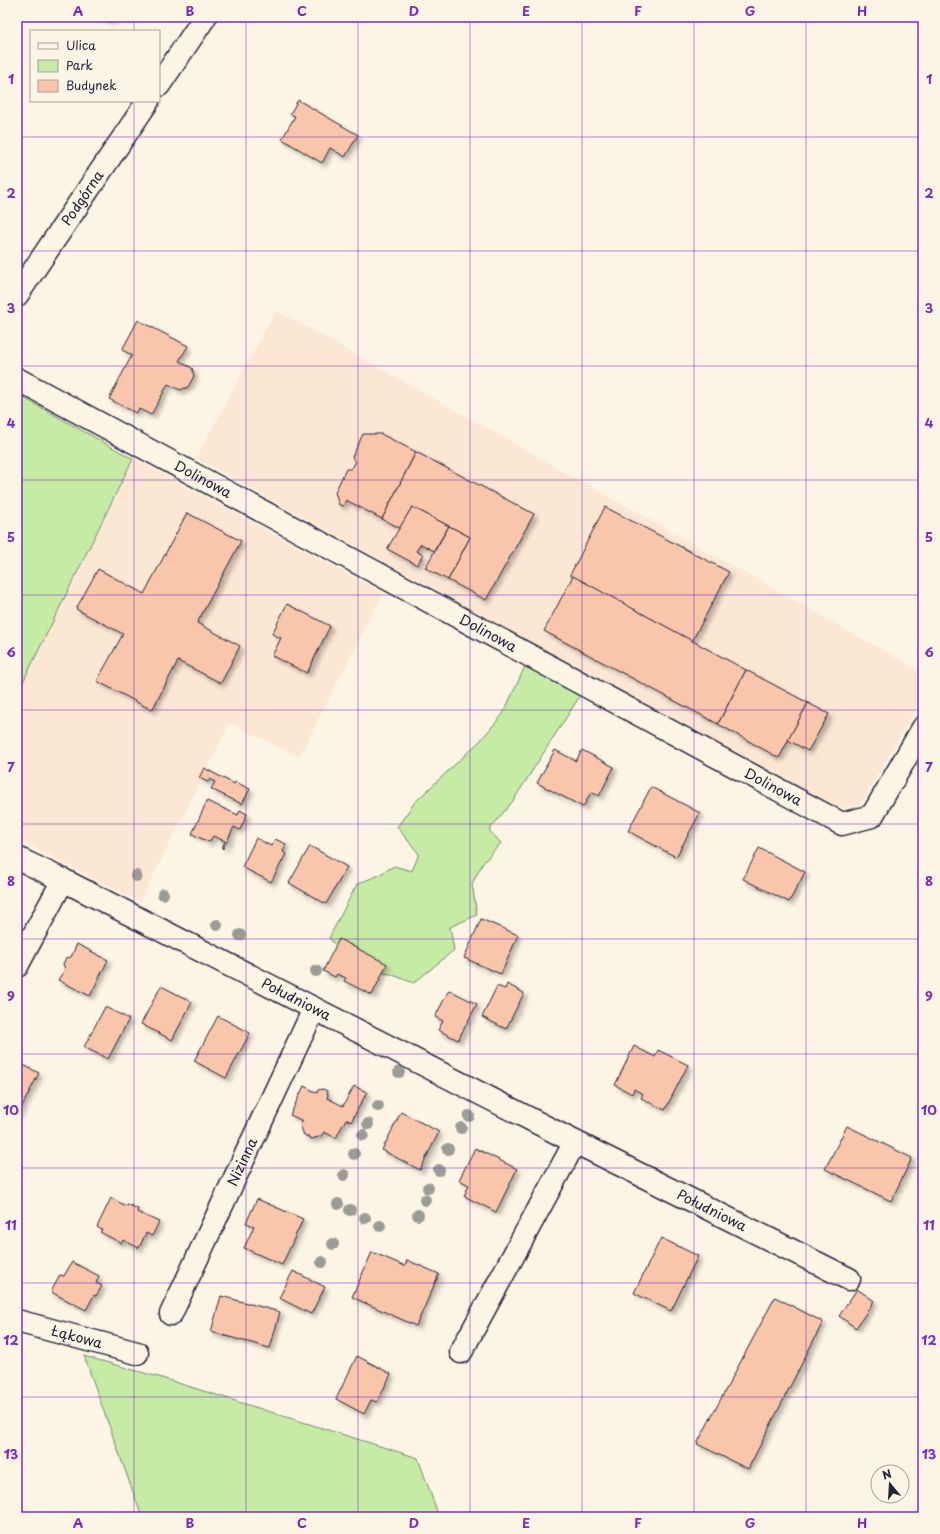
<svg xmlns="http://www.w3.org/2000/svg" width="940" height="1534" viewBox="0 0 940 1534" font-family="'Playpen Sans',sans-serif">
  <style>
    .built { fill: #fbe7d4 }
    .green { fill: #c6eba5; stroke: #748670 }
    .building { fill: #fac6ab; stroke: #22223b; filter: url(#shadow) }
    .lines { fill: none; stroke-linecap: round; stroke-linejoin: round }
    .minor-casing { stroke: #22223b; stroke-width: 25 }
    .minor { stroke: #fcf5e5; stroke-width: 22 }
    .tree { fill: #9b9c96 }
    .grid { fill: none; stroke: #7b2cbf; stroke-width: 1; stroke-opacity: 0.55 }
    .labels { text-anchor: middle; stroke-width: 3; stroke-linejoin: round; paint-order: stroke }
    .street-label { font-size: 14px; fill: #22223b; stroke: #fcf5e5 }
    .neatline { fill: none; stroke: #7b2cbf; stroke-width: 1.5 }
    .grid-label { font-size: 13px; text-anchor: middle; font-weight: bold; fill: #7b2cbf }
  </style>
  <defs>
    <filter id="shadow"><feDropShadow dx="3.5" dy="3.5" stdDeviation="2" flood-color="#0004"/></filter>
  </defs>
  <rect width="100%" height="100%" fill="#fcf5e5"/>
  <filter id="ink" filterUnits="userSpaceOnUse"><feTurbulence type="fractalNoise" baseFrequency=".025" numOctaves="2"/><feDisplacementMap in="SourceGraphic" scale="8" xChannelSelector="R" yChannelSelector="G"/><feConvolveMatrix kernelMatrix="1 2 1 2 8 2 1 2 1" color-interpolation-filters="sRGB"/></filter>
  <g filter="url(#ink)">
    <g class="built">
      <path d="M276,310L923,673V697L860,805L834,809L196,458Z"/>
      <path d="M135,459L383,593L299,757L230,723L140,902L17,839V692Z"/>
    </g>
    <g class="green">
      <path d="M17,394L133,459L17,694Z"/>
      <path d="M528,660L583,691L513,801L489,830L501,843L483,863L472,884L477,915L450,927L454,950L414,983L390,974L356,968L329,938L357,884L377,876L394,866L412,871L419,854L397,827L415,802L480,741L503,714Z"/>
      <path d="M84,1356L162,1378L418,1458L439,1517H142Z"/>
    </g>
    <g class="building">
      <path d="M103,17H114L111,22Z"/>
      <path d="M298,100L358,135L345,157L330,148L322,163L282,139L295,116L290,114Z"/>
      <path d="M138,320L188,346L179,361L192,368L194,376L188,387L180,390L168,384L151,415L139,409L136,413L109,399L132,355L122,350Z"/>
      <path d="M363,434H381L416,452L382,519L346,500L343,506L339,505L335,492L346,469H351L356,462L352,457Z"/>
      <path d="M416,452L534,514L486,600L448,580L470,537L412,507L400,528L382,519Z"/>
      <path d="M412,507L449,526L434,551L421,544L416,551L423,555L417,565L387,549Z"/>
      <path d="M605,507L729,572L692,641L570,575Z"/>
      <path d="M187,513L241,541L197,623L240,646L221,683L178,661L152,710L97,681L123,634L76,609L98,569L144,594Z"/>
      <path d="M449,526L470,537L448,580L425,568Z"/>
      <path d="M573,576L746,670L718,724L544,631Z"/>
      <path d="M287,604L330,626L307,673L272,656L281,638L272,634Z"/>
      <path d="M746,670L808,703L779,758L718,724Z"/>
      <path d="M808,703L829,714L808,751L788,740Z"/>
      <path d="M555,750L576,761L582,750L614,767L599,796L591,792L583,807L537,783Z"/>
      <path d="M204,768L234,784L235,782L250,789L242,804L211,789L215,782L210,779L208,782L199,778Z"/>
      <path d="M651,787L700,813L676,857L628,831Z"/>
      <path d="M207,801L238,815L240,810L247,814L240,830L234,827L223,849L222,848L225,841L213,836L209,842L192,834Z"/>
      <path d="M256,838L271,846L275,839L286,844L283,852L286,854L271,882L242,867Z"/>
      <path d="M310,846L347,867L326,904L289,883Z"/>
      <path d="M759,848L805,872L789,902L743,879Z"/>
      <path d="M481,919L518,935L501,974L464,958Z"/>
      <path d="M339,939L387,964L372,995L344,981L346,978L337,974L335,977L323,971Z"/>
      <path d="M77,944L108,960L90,996L58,980L65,969L63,964L66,958L71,957Z"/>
      <path d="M507,984L524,993L506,1029L482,1017L497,986L505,989Z"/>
      <path d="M161,986L192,1002L172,1040L141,1024Z"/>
      <path d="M449,990L477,1004L458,1040L438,1030L443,1021L435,1017Z"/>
      <path d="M105,1007L129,1019L108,1059L84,1047Z"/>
      <path d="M218,1016L250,1033L226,1078L194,1061Z"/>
      <path d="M634,1046L655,1057L658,1050L688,1065L665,1110L641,1098L643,1094L634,1089L632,1094L615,1085Z"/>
      <path d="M17,1062L39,1073L17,1116Z"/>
      <path d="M304,1086L317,1093L318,1090L323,1089L327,1091L328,1095L327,1098L343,1106L354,1086L367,1092L351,1122L346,1119L336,1138L324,1132L321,1136L312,1139L304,1135L300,1125L303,1121L290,1115Z"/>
      <path d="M401,1112L439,1132L420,1170L382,1150Z"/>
      <path d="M847,1126L912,1158L891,1201L825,1169Z"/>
      <path d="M475,1148L517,1169L496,1212L464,1196L469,1185L459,1180Z"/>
      <path d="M111,1198L126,1206L127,1204L138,1209L137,1212L159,1222L152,1236L146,1233L139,1248L123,1240L121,1243L100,1232L102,1230L97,1227Z"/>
      <path d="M257,1199L303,1219L282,1265L244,1248L254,1226L246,1223Z"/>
      <path d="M661,1238L698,1256L671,1311L634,1293Z"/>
      <path d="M372,1252L405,1266L407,1260L439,1274L416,1326L352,1297Z"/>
      <path d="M72,1262L99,1276L96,1283L102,1286L96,1296L94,1295L86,1310L51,1292L60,1275L64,1276Z"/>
      <path d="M293,1271L325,1287L311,1314L279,1298Z"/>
      <path d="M857,1289L874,1301L856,1328L839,1316Z"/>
      <path d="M221,1296L280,1312L270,1348L211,1332Z"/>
      <path d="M775,1297L823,1322L748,1469L697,1444Z"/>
      <path d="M357,1356L391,1374L377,1402L371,1400L364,1414L336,1399Z"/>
    </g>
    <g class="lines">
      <defs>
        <g id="minor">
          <path d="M159,85L205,17"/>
          <path id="s1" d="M17,295L148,101"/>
          <path id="s2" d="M17,379L842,824L872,816L923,728"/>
          <path id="s3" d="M17,858L63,880L575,1142L849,1279"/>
          <path d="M17,966L63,880"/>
          <path id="s4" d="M171,1314L314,1009"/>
          <path id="s5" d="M17,1321L137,1353"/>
          <path d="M461,1352L575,1142"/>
        </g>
      </defs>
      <use href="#minor" class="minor-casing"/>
      <use href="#minor" class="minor"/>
    </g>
    <g class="tree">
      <circle cx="136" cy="876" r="6"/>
      <circle cx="163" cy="894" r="6"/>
      <circle cx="217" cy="925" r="6"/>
      <circle cx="240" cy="935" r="6"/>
      <circle cx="316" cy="971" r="6"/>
      <circle cx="399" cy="1072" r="6"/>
      <circle cx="378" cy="1106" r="6"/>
      <circle cx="469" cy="1116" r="6"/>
      <circle cx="368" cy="1124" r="6"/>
      <circle cx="461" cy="1128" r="6"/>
      <circle cx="363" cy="1135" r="6"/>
      <circle cx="448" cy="1149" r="6"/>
      <circle cx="354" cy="1154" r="6"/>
      <circle cx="439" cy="1170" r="6"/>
      <circle cx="344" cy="1175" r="6"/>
      <circle cx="428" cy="1188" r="6"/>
      <circle cx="425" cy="1200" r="6"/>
      <circle cx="338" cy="1204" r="6"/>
      <circle cx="350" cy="1210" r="6"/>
      <circle cx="418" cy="1215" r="6"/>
      <circle cx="365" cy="1218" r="6"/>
      <circle cx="380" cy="1226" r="6"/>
      <circle cx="333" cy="1244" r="6"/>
      <circle cx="322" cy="1262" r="6"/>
    </g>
  </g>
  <path class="grid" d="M134,17V31M246,17V1517M358,17V1517M470,17V1517M582,17V1517M694,17V1517M806,17V1517M134,101V1517M17,137H923M17,251H923M17,366H923M17,480H923M17,595H923M17,710H923M17,824H923M17,939H923M17,1054H923M17,1168H923M17,1283H923M17,1397H923"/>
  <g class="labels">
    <g class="street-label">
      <text dy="5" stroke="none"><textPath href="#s1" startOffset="117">Podgórna</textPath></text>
      <text dy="5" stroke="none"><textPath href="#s2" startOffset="211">Dolinowa</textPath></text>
      <text dy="5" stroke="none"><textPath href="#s2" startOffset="535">Dolinowa</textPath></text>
      <text dy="5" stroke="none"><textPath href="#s2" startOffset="859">Dolinowa</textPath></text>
      <text dy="5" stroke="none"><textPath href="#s3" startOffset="313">Południowa</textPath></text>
      <text dy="5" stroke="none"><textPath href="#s4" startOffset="168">Nizinna</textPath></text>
      <text dy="5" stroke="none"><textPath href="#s3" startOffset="779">Południowa</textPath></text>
      <text dy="5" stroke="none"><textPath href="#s5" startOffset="62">Łąkowa</textPath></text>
    </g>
  </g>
  <rect width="940" height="1534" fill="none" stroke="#fcf5e5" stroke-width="44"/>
  <rect x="30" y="30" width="130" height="72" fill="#fcf5e5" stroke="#a5a1a1"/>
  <rect x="38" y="43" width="20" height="6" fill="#fcf5e5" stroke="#a5a1a1"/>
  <text x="66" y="50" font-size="12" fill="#22223b">Ulica</text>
  <rect x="38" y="60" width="20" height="12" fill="#c6eba5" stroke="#a5a1a1"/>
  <text x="66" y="70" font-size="12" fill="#22223b">Park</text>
  <rect x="38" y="80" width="20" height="12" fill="#fac6ab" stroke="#a5a1a1"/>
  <text x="66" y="90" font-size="12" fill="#22223b">Budynek</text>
  <g transform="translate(890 1484) rotate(342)"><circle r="19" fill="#fcf5e5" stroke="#a5a1a1"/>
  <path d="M0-3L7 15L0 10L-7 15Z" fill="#22223b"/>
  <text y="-6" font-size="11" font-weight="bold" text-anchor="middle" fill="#22223b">N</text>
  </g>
  <rect x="22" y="22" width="896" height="1490" class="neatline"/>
  <g class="grid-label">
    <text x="78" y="16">A</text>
    <text x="190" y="16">B</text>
    <text x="302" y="16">C</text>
    <text x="414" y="16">D</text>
    <text x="526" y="16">E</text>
    <text x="638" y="16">F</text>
    <text x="750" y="16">G</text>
    <text x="862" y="16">H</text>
    <text x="11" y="84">1</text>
    <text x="929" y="84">1</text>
    <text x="11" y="198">2</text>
    <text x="929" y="198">2</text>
    <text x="11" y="313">3</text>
    <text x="929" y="313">3</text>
    <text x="11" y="428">4</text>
    <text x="929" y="428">4</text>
    <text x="11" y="542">5</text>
    <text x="929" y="542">5</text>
    <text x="11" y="657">6</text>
    <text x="929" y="657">6</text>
    <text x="11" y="772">7</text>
    <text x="929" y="772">7</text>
    <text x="11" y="886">8</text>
    <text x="929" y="886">8</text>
    <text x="11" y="1001">9</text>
    <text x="929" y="1001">9</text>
    <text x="11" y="1115">10</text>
    <text x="929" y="1115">10</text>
    <text x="11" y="1230">11</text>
    <text x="929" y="1230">11</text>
    <text x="11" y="1345">12</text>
    <text x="929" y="1345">12</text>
    <text x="11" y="1459">13</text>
    <text x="929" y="1459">13</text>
    <text x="78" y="1528">A</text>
    <text x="190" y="1528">B</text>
    <text x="302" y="1528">C</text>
    <text x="414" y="1528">D</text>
    <text x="526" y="1528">E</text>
    <text x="638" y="1528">F</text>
    <text x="750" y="1528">G</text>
    <text x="862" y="1528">H</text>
  </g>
</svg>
